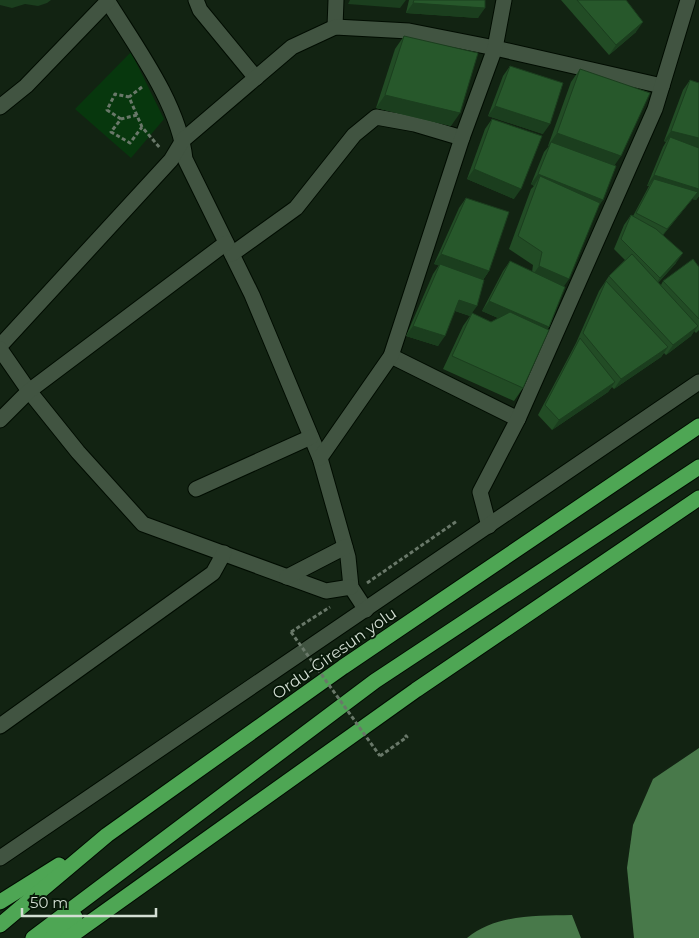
<svg xmlns="http://www.w3.org/2000/svg" width="699" height="938" viewBox="0 0 699 938" font-family="Montserrat,sans-serif">
  <style>
    .green { fill: #07370d }
    .water { fill: #48794a }
    .lines { fill: none; stroke-linecap: round; stroke-linejoin: round }
    .minor-casing { stroke: #010c01; stroke-width: 17 }
    .highway-casing { stroke: #010c01; stroke-width: 17 }
    .path { stroke: #697869; stroke-width: 3; stroke-dasharray: 4 2.5; stroke-linecap: butt }
    .minor { stroke: #415441; stroke-width: 15 }
    .highway { stroke: #4ea654; stroke-width: 15 }
    .path-bridge { stroke: #697869; stroke-width: 3; stroke-dasharray: 4 2.5; stroke-linecap: butt }
    .wall { fill: #224c25 }
    .shaded-wall { fill: #1b3e1e }
    .building { fill: #27582b; stroke: #1b3e1e }
    .labels { text-anchor: middle; stroke-width: 4; stroke-linejoin: round; paint-order: stroke }
    .street-label { font-size: 16px; fill: #d3ded3; stroke: #081909 }
  </style>
  <rect width="100%" height="100%" fill="#122312"/>
  <path class="green" d="M131,52L164,119L131,158L75,109Z"/>
  <g class="water">
    <path d="M699,748V938H634L627,868L633,825L653,779Z"/>
    <path d="M572,915L581,938H467C496,914 536,916 572,915Z"/>
  </g>
  <g class="lines">
    <defs>
      <g id="minor">
        <path d="M107,0C136,47 179,104 185,159L252,295L320,458L348,557L351,587L366,610"/>
        <path d="M196,0L200,10L256,78"/>
        <path d="M335,27L336,0"/>
        <path d="M0,107L26,86L108,1"/>
        <path d="M232,254L296,208L354,135L376,117L415,124L462,138"/>
        <path d="M0,346L171,160L183,140L292,47L335,27L409,31L495,48L662,86"/>
        <path d="M0,349L29,391L78,452L143,524L326,591L351,587"/>
        <path d="M391,356L518,419"/>
        <path d="M0,420L29,391L226,243"/>
        <path d="M320,458L391,356L462,138L495,48L504,0"/>
        <path d="M196,489L311,437"/>
        <path d="M489,526L480,492L518,419L655,109L688,0"/>
        <path d="M287,577L345,547"/>
        <path d="M0,726L213,573L224,553"/>
        <path d="M0,858L699,382"/>
      </g>
      <g id="highway">
        <path d="M0,902L59,865"/>
        <path d="M0,925L107,835L343,667L699,426"/>
        <path d="M33,938L375,681L699,467"/>
        <path d="M52,938L75,917"/>
        <path d="M68,938L416,690L699,498"/>
      </g>
    </defs>
    <use href="#minor" class="minor-casing"/>
    <use href="#highway" class="highway-casing"/>
    <g class="path">
      <path d="M142,87L129,97L142,127L160,148"/>
      <path d="M137,115L121,119L111,132L130,143L142,127"/>
      <path d="M121,119L107,110L115,94L129,97"/>
      <path d="M367,583L457,521"/>
      <path d="M291,632L330,607"/>
      <path d="M380,756L407,737L405,735"/>
    </g>
    <use href="#minor" class="minor"/>
    <use href="#highway" class="highway"/>
    <path class="path-bridge" d="M291,632L380,756"/>
  </g>
  <g class="wall">
    <path d="M409,0H485L478,18L406,13Z"/>
    <path d="M561,0H626L636,32L609,55Z"/>
    <path d="M404,36L451,126L376,108L395,49Z"/>
    <path d="M510,66L543,134L488,116L503,76Z"/>
    <path d="M580,69L615,165L599,205L563,286L549,327L547,330L523,388L514,401L443,369L463,326L470,316L455,311L438,346L406,336L433,274L439,265L434,264L459,208L466,198L489,271L483,280L472,313L491,322L498,318L482,311L503,271L510,261L532,272L533,265L509,249L531,189L534,186L531,184L544,152L549,146H548L571,82Z"/>
    <path d="M690,80L699,83V196L696,200L692,199L663,235L676,263L658,283L661,285L663,281L699,267V330L696,333L694,331L691,336L666,355L664,353L661,357L614,389L612,387L608,392L552,430L538,415L576,343L599,291L609,276L625,260L614,249L624,225L631,215L633,216L649,186H647L663,147L666,142L664,141L683,90Z"/>
    <path d="M492,119L514,199L467,179L485,129Z"/>
  </g>
  <g class="shaded-wall">
    <path d="M0,0H51L47,3L38,6L25,4L12,8L0,5Z"/>
    <path d="M350,0H406L400,8L348,4Z"/>
    <path d="M413,3L485,8L478,18L406,13Z"/>
    <path d="M643,22L636,32L609,55L616,45Z"/>
    <path d="M385,95L460,113L451,126L376,108Z"/>
    <path d="M495,106L550,124L543,134L488,116Z"/>
    <path d="M671,131L699,138V150L670,137L666,142L664,141Z"/>
    <path d="M557,133L621,156L612,169L551,142L549,146H548Z"/>
    <path d="M474,169L521,189L514,199L467,179Z"/>
    <path d="M538,174L603,200L596,210L540,176L534,186L531,184Z"/>
    <path d="M654,175L699,189V196L696,200L692,199L660,239L667,229L654,179L649,186H647Z"/>
    <path d="M683,253L676,263L653,288L660,278Z"/>
    <path d="M441,254L489,271L482,281L434,264Z"/>
    <path d="M539,266L569,279L560,292L530,279Z"/>
    <path d="M459,300L477,306L470,316L452,310Z"/>
    <path d="M489,301L549,327L542,337L482,311Z"/>
    <path d="M413,326L445,336L438,346L406,336Z"/>
    <path d="M698,326L691,336L666,355L673,345Z"/>
    <path d="M668,347L661,357L614,389L621,379Z"/>
    <path d="M615,382L608,392L552,430L559,420Z"/>
  </g>
  <g class="building">
    <path d="M414,0H485V8L413,3Z"/>
    <path d="M577,0H626L643,22L616,45Z"/>
    <path d="M404,36L478,53L460,113L385,95Z"/>
    <path d="M510,66L563,83L550,124L495,106Z"/>
    <path d="M580,69L650,93L621,156L557,133Z"/>
    <path d="M690,80L699,83V138L671,131Z"/>
    <path d="M492,119L542,136L521,189L474,169Z"/>
    <path d="M670,137L699,148V189L654,175Z"/>
    <path d="M551,142L616,166L603,200L538,174Z"/>
    <path d="M540,176L600,203L569,279L539,266L542,252L518,236Z"/>
    <path d="M654,179L698,192L667,229L636,213Z"/>
    <path d="M466,198L509,212L489,271L441,254Z"/>
    <path d="M631,215L656,229L683,253L660,278L621,239Z"/>
    <path d="M632,254L698,326L673,345L609,276Z"/>
    <path d="M693,259L699,267V319L663,281Z"/>
    <path d="M510,261L565,287L549,327L489,301Z"/>
    <path d="M440,264L484,280L477,306L459,300L445,336L413,326Z"/>
    <path d="M606,281L668,347L621,379L583,333Z"/>
    <path d="M510,312L549,330L523,388L452,356L472,313L491,322Z"/>
    <path d="M580,338L615,382L559,420L545,405Z"/>
  </g>
  <g class="labels">
    <g class="street-label">
      <text transform="translate(334 653) rotate(-35)" y="6">Ordu-Giresun yolu</text>
    </g>
  </g>
  <path d="M22 908v8h134v-8" fill="none" stroke="#d3ded3" stroke-width="2.5"/>
  <text x="30" y="908" font-size="15" fill="#d3ded3" stroke="#081909" stroke-width="4" paint-order="stroke">50 m</text>
</svg>
